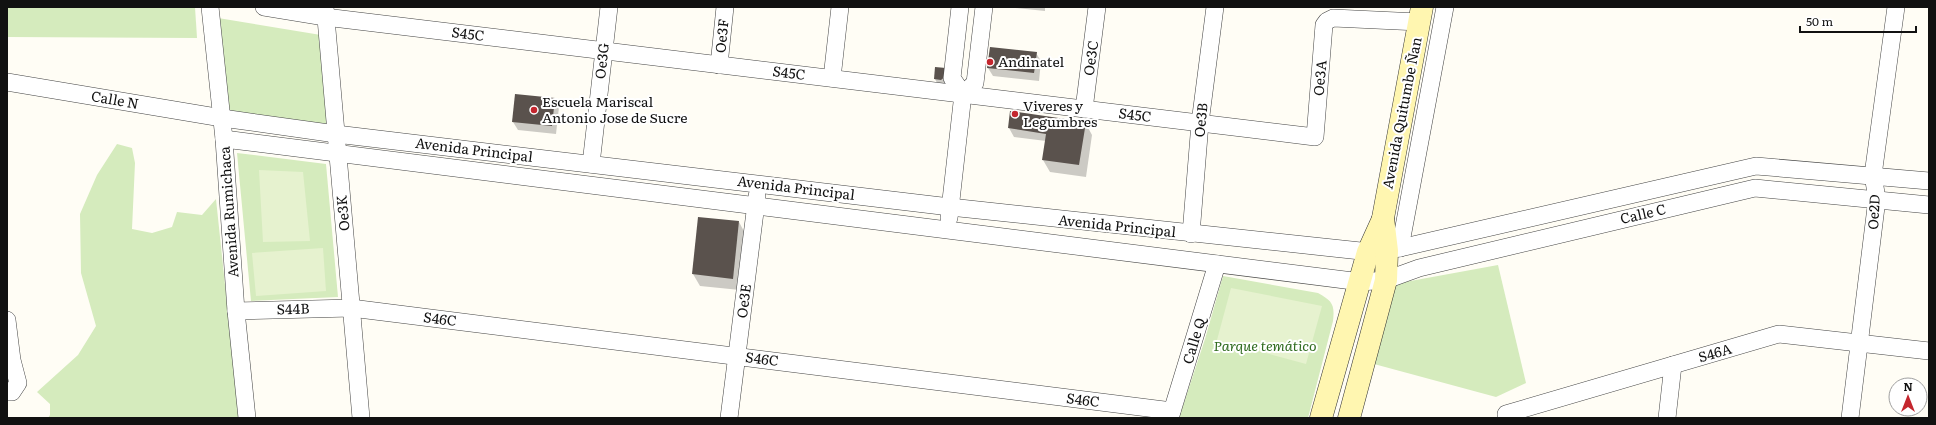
<svg xmlns="http://www.w3.org/2000/svg" width="1936" height="425" viewBox="0 0 1936 425" font-family="Literata,serif">
  <style>
    .green { fill: #d5ebbd }
    .pitch { fill: #e6f2cf }
    .shadow { fill: #0003 }
    .building { fill: #5a524d }
    .lines { fill: none; stroke-linecap: round; stroke-linejoin: round }
    .street-casing { stroke: #444; stroke-width: 18 }
    .secondary-casing { stroke: #333; stroke-width: 23 }
    .street { stroke: #fff; stroke-width: 17 }
    .secondary { stroke: #fff6b0; stroke-width: 22 }
    .poi-dot { fill: #c4262e; stroke: #fff; stroke-width: 1.5 }
    .labels { text-anchor: middle; stroke-width: 4; stroke-linejoin: round; paint-order: stroke }
    .street-label { font-size: 14px; fill: #111; stroke: #fff }
    .poi-label { font-size: 14px; fill: #111; stroke: #fff; text-anchor: start }
    .park-label { font-size: 14px; font-style: italic; fill: #2f6b1f; stroke: #fff }
  </style>
  <rect width="100%" height="100%" fill="#fffdf5"/>
  <g class="green">
    <path d="M7,7H195L197,38L7,37Z"/>
    <path d="M212,17L327,36L336,134L222,118Z"/>
    <path d="M117,144L132,148L135,163L132,229L152,233L172,227L177,212L202,215L216,199L239,418H48L50,415V404L37,392L78,355L96,326L81,273L80,214L97,175Z"/>
    <path d="M237,153L326,164L338,297L251,301Z"/>
    <path d="M1498,265L1526,383L1496,397L1374,364L1394,284Z"/>
    <path d="M1223,276L1318,293C1332,301 1335,304 1333,321L1308,418H1179L1205,339Z"/>
  </g>
  <g class="pitch">
    <path d="M259,170L303,172L310,241L263,242Z"/>
    <path d="M323,248L326,291L256,296L252,253Z"/>
    <path d="M1231,288L1322,306L1306,364L1217,340Z"/>
  </g>
  <g class="shadow">
    <path d="M1006,7H1045V11Z"/>
    <path d="M1036,53L1041,61L1039,81L993,76L988,68Z"/>
    <path d="M936,68L947,81L944,83H937L935,79Z"/>
    <path d="M554,99L559,107L556,134L518,130L513,122Z"/>
    <path d="M1011,112L1085,122L1092,135L1086,177L1050,172L1043,160L1046,141L1014,137L1009,128Z"/>
    <path d="M739,222L746,235L740,290L700,286L693,274Z"/>
  </g>
  <g class="building">
    <path d="M990,47L1037,52L1034,73L987,68Z"/>
    <path d="M935,67L946,68V76L941,80L934,79Z"/>
    <path d="M515,94L555,98L552,126L512,122Z"/>
    <path d="M1010,111L1086,122L1079,165L1042,160L1046,134L1008,128Z"/>
    <path d="M698,217L739,221L733,279L692,274Z"/>
  </g>
  <g class="lines">
    <defs>
      <g id="street">
        <path d="M210,7L224,139L236,311L247,418"/>
        <path d="M264,7L325,17L1315,137L1324,25L1327,21L1333,18L1419,22"/>
        <path d="M325,7L361,418"/>
        <path d="M719,65L725,7"/>
        <path d="M832,78L840,7"/>
        <path d="M7,82L222,118L336,134L950,207L1370,252L1400,248L1756,166L1929,181"/>
        <path d="M963,94L975,83L984,7"/>
        <path d="M1084,109L1097,7"/>
        <path d="M224,139L1361,282L1386,280L1419,268L1755,188L1929,205"/>
        <path d="M591,164L609,7"/>
        <path d="M949,218L963,94L952,78L960,7"/>
        <path d="M1191,234L1200,123L1215,7"/>
        <path d="M1400,248L1445,7"/>
        <path d="M236,311L351,308L1172,411"/>
        <path d="M7,320L12,360L18,383L12,392H7"/>
        <path d="M1506,414L1779,334L1929,351"/>
        <path d="M729,418L757,196"/>
        <path d="M1170,418L1217,264"/>
        <path d="M1667,418L1673,365"/>
        <path d="M1850,418L1877,199L1873,175L1896,7"/>
      </g>
      <g id="secondary">
        <path d="M1321,418L1368,252L1383,219"/>
        <path d="M1349,418L1386,280L1387,251L1383,218L1422,7"/>
      </g>
    </defs>
    <use href="#street" class="street-casing"/>
    <use href="#secondary" class="secondary-casing"/>
    <use href="#street" class="street"/>
    <use href="#secondary" class="secondary"/>
  </g>
  <g class="poi-dot">
    <circle cx="990" cy="62" r="4"/>
    <circle cx="534" cy="110" r="4"/>
    <circle cx="1015" cy="114" r="4"/>
  </g>
  <g class="labels">
    <g class="street-label">
      <text transform="translate(468 34) rotate(7)" y="5">S45C</text>
      <text transform="translate(722 36) rotate(-84)" y="5">Oe3F</text>
      <text transform="translate(1091 58) rotate(-82)" y="5">Oe3C</text>
      <text transform="translate(602 61) rotate(-84)" y="5">Oe3G</text>
      <text transform="translate(789 73) rotate(7)" y="5">S45C</text>
      <text transform="translate(1320 78) rotate(-85)" y="5">Oe3A</text>
      <text transform="translate(115 100) rotate(10)" y="5">Calle N</text>
      <text transform="translate(1402 113) rotate(-79)" y="5">Avenida Quitumbe Ñan</text>
      <text transform="translate(1135 115) rotate(7)" y="5">S45C</text>
      <text transform="translate(1201 120) rotate(-84)" y="5">Oe3B</text>
      <text transform="translate(474 150) rotate(7)" y="5">Avenida Principal</text>
      <text transform="translate(796 188) rotate(7)" y="5">Avenida Principal</text>
      <text transform="translate(229 212) rotate(-94)" y="5">Avenida Rumichaca</text>
      <text transform="translate(1874 212) rotate(-87)" y="5">Oe2D</text>
      <text transform="translate(343 213) rotate(-95)" y="5">Oe3K</text>
      <text transform="translate(1643 214) rotate(-13)" y="5">Calle C</text>
      <text transform="translate(1117 226) rotate(6)" y="5">Avenida Principal</text>
      <text transform="translate(744 301) rotate(-83)" y="5">Oe3E</text>
      <text transform="translate(293 309) rotate(-2)" y="5">S44B</text>
      <text transform="translate(440 319) rotate(7)" y="5">S46C</text>
      <text transform="translate(1194 341) rotate(-73)" y="5">Calle Q</text>
      <text transform="translate(1715 353) rotate(-16)" y="5">S46A</text>
      <text transform="translate(762 359) rotate(7)" y="5">S46C</text>
      <text transform="translate(1083 400) rotate(7)" y="5">S46C</text>
    </g>
    <g class="poi-label">
      <text x="998" y="67">Andinatel</text>
      <text x="542" y="107">Escuela Mariscal<tspan x="542" dy="16">Antonio Jose de Sucre</tspan></text>
      <text x="1023" y="111">Viveres y<tspan x="1023" dy="16">Legumbres</tspan></text>
    </g>
    <g class="park-label">
      <text x="1265" y="351">Parque temático</text>
    </g>
  </g>
  <rect width="1936" height="425" fill="none" stroke="#111111" stroke-width="16"/>
  <g transform="translate(1908 397)"><circle r="19" fill="#ffffff" stroke="#a0a0a0"/>
  <path d="M0-3L7 15L0 10L-7 15Z" fill="#c4262e"/>
  <text y="-6" font-size="11" font-weight="bold" text-anchor="middle" fill="#111111">N</text>
  </g>
  <path d="M1800 26v6h116v-6" fill="none" stroke="#111111" stroke-width="2"/>
  <text x="1806" y="26" font-size="12" fill="#111111" stroke="#ffffff" stroke-width="3" paint-order="stroke">50 m</text>
</svg>
